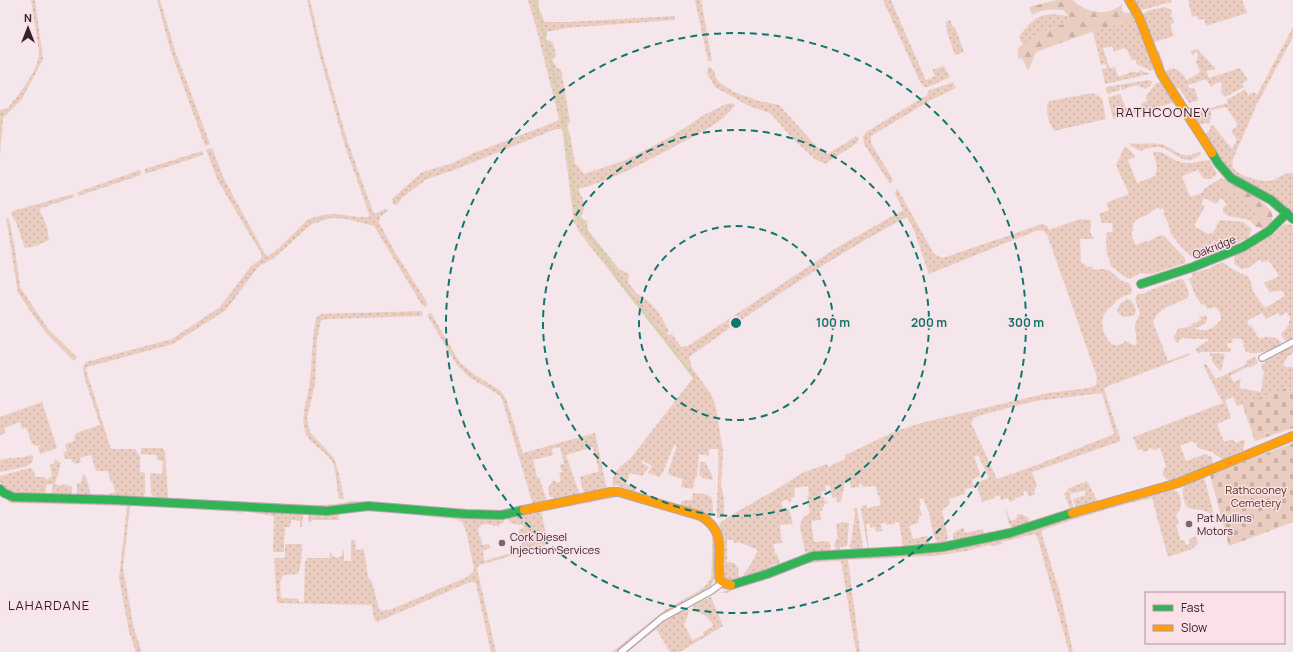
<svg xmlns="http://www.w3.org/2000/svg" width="1293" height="652" viewBox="0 0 1293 652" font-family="Manrope,sans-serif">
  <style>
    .green { fill: url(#green-dots); fill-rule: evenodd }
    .forest { fill: url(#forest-firs) }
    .cemetery { fill: url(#cemetery-stones) }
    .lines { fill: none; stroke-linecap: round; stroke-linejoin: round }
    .stream { stroke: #cfd3aa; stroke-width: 2 }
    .street-casing { stroke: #b4a5aa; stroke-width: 8 }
    .fast-casing { stroke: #b4a5aa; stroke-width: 10 }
    .slow-casing { stroke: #b4a5aa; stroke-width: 10 }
    .street { stroke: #fefbfc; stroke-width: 5.5 }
    .fast { stroke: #30b455; stroke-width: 8 }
    .slow { stroke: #ff9f0a; stroke-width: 8 }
    .ring { fill: none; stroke: #0f766e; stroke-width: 2; stroke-dasharray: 7 5 }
    .poi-dot { fill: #77676c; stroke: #fbe0e8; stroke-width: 1.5 }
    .labels { text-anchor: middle; stroke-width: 3; stroke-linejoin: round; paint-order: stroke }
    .street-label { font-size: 11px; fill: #332328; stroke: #fbe0e8 }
    .park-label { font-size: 11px; fill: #543113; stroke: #fbe0e8 }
    .poi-label { font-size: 11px; fill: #332328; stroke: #fbe0e8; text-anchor: start }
    .quarter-label { font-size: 13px; letter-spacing: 1px; fill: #332328; stroke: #fbe0e8 }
    .centre { fill: #0f766e; stroke: #fbe0e8; stroke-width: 2 }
    .ring-label { font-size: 12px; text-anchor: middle; font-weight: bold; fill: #0f766e; stroke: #fbe0e8; stroke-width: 3; stroke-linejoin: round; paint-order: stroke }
  </style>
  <defs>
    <pattern id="green-dots" width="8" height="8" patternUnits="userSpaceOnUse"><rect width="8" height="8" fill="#eacdc0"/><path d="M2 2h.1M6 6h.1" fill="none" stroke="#c9b0a5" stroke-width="1.8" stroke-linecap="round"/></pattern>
    <pattern id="forest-firs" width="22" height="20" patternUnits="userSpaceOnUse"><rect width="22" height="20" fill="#eacdc0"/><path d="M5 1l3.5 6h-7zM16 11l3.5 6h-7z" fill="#c9b0a5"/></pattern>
    <pattern id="cemetery-stones" width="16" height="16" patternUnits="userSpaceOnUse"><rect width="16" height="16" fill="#eacdc0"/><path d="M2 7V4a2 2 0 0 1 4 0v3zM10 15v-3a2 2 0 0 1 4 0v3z" fill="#c9b0a5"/></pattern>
  </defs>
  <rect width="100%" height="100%" fill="#f5e6eb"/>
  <g class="green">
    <path d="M31,0H35L43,59L22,99L3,118L0,155V110L8,108C19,94 39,70 39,52Z"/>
    <path d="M157,0H160L175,51L210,144L205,146L171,52Z"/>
    <path d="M307,0H310L322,52L347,140L374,214L385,209L388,211L380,217L379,223L395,252L427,302L426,307L422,305L374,226L347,219L331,218L312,224L274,258L259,266L226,310L173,344L87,367L86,370L111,449H135L140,456V472L145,473V493L143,498H102L99,494H105L107,496L109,494L115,492L113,482H111L108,471H96L91,455L80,458L81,462L75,464V462H72L71,459H65L63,452L67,451L65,444L75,441L74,438L76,433L100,425L84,376L83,367L86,362L172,339L220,307L251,266L261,259L262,255L218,181L206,150L212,148L224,179L265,254L268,256L280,247L308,219L323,215L335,214L360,217H369V214L344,143L319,53Z"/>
    <path d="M528,0H538L539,9L545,22H567L675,16L674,20L566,28L547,32L546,40L553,42L556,56L552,60L557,68L561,69L570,121L567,126L570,134L575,163L584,174L626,160L674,135L704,115L726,104L733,103L735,105C723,123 696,135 677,145C645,162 614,180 578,189C582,198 588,206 581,216L583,219L587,221L588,230L619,269L629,274L628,282L636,293L648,301L659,313L669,331L667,334L669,335L672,334L681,347L688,346L838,247L903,210L895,194L897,188L934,254L943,258L1042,224L1047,226L1049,230L1080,219L1091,220L1090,232L1094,239H1080L1081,262L1086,265V266L1092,267L1094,270C1117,265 1113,282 1129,283L1132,289L1131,294C1122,296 1118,299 1113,305C1110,308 1106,311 1104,314C1097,327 1111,356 1125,341L1133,345H1136L1137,341L1136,340V332H1135V324L1140,313L1135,300L1137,294H1143L1150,290L1180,279L1184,280L1189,293L1188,297C1176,305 1159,306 1153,322L1168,361L1190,353V355L1106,387L1104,389L1121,441L1032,472L1037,486L1034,490L1035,494L1029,497L1026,490L1023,492L1024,495L1017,498L1016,497H1015L1016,499L1010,502L1008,498L1001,500L999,495L994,497L995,498L982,502L976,483L989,478L978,455L974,457L980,473L979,476L972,480L974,487L965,489V494L949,499L950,504L942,510L948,538L947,539L944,543L939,544C932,537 932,525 929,515H930L923,498L919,499L921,505L919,506L922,515L919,516L918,523L909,526L913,539L926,536L930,538L931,540L926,546L903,548L899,522H895V524L886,525L885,522L881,524L882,531L876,532L875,527L870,528V524H866L869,550H868L861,509L862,506L866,505L867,508L881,505L879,495H878L876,486L863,487L862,484H859V487L851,488L850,481L844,483C845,490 841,495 841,502H837L836,497L832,498L830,485L825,486L826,491L821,492L822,497H824L825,502L828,501V503L824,504V507H822L823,510L820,511L821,520L811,521L814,542L828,541L830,543L831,547L829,551C822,552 811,554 805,552L800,526L803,517L810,513L807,495H809L808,486L794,488L795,497L791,498L792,501L788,502L787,499L781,502L784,511L789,509L793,524L780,525L782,543L773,544L775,554H777L781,566H779L776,564L773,565L772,568L747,577L743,575L751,564L758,550L739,542L734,543V540H727V562L734,563L738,568L739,578C732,584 724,581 720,574L722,536L719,524L728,517L782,486L802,473L827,464L828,467L845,459V455L896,431L921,423L1048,393L1089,388L1096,385L1097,377L1048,237L1044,231L1038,230L929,274L914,230L907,217C830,257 760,307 689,357L692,368L711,394L716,407L723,452L721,485L724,499V517L719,518L717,517C716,494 720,471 718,449H709V456L699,454L697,477H695L693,489L681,487L683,479L669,475L668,472L677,446L674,445L664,470L660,477L648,473L652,466L642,460V463L649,467L642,476L630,473L626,484L636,487L634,492L616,485L613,486C611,472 620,467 630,459L693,378L579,232L574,222L562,129H556L454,170L427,179L403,197L397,205L393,204L392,199L422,172L450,164L474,153L555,122L559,119L536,27ZM1102,393L1114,434L1037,465L997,479L971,423L974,418L981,415L1036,401Z"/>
    <path d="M695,0H701L712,61H708Z"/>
    <path d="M883,0H891L927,83L926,80L935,76L932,70L944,66L950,77L928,87H924L920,82Z"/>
    <path d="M1132,0H1172L1171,2L1138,11Z"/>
    <path d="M1188,0H1242L1247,13L1206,26L1204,19L1199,20L1197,16L1192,17Z"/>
    <path d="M1164,7L1168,8L1172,11V14L1170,17H1173L1174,22L1170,25L1174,36L1154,42L1156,50L1159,51L1164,65L1163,66H1162L1142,15C1146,10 1157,9 1164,7Z"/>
    <path d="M1132,13H1134L1155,67L1152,71L1136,64V60H1132L1127,50L1125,48L1114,51L1112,46L1103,48L1108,63L1107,66L1105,64L1101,65L1093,32L1097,30L1134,20Z"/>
    <path d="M1053,14L1069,16L1068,22L1039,33L1023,45L1019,36C1032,22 1033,16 1053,14Z"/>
    <path d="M950,20L953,27H955L964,52L955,55L947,32L946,22Z"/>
    <path d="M1293,27V37L1257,104L1233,159C1232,164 1232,168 1236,171C1241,176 1262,182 1269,181C1278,180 1283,172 1293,173V214L1228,171L1204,136L1210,130V126L1213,125L1232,149L1237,140L1231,131L1238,125L1226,107L1211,110V117L1209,124L1206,123L1198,125L1192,115L1195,112L1228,103L1226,100L1234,96L1245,89L1248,95L1254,92L1257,95Z"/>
    <path d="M1197,49L1216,69L1206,71L1209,78L1240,68L1248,80L1242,83L1244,87L1242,88L1225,97L1221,92L1222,83L1218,82L1211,87L1206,79L1188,85L1189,88H1194L1198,98L1197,101L1189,103L1179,88L1175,90L1164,73C1174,63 1181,72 1187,80L1200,72L1196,62L1198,56V53L1195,52L1193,56L1190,52Z"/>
    <path d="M1108,64L1110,68L1115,67L1118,77L1134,71L1136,73L1139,72L1140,70L1150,74L1105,84L1102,69L1106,68Z"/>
    <path d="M710,67L714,71L715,76L719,82L734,92L759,101L779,105L819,149L827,154L846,143L856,136L859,139L857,143L825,164L815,159L795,141L770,113L751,107L715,87L707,73L708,68Z"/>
    <path d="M1149,80L1153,82L1149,87L1146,89L1136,85L1122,90L1121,86L1119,87L1120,90L1107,94L1106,87Z"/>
    <path d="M1162,81L1176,102L1113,119L1108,97L1121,94V97L1126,108H1128L1130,112L1142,106L1141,104L1147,101L1146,96L1155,84Z"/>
    <path d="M953,82L956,88L931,100L871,136V143L893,180L890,184L864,144L863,136L866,132L927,95L928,91Z"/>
    <path d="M1093,93L1102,98L1106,119L1054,131C1049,123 1044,109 1049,101Z"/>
    <path d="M1129,143C1140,145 1150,142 1160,144C1170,145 1178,157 1189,155C1192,155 1197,153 1200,151L1201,154C1184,170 1174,149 1159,147C1153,146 1146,149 1140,151L1131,146Z"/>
    <path d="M1125,146L1134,154L1135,157L1128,160L1137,183L1155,176C1159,166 1155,161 1153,152C1164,150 1170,159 1180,162C1189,165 1200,161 1209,160L1217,173C1214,178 1208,181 1203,178L1198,170L1182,176L1190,197L1202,193L1205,188L1218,180L1220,183L1258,211L1255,217L1250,221C1242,216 1229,220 1223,212V208L1227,204L1221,198L1216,204L1204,198L1201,204L1205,206L1194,226L1208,234L1213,233L1220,220H1222L1243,222L1252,229L1248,238L1201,259L1195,260L1182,248L1171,234L1168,223L1163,213L1165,212L1162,208L1160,210L1158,207L1147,215L1139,218L1133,223V231L1131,232L1133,236L1132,237L1136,245L1146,241L1147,242L1160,235L1164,236L1184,257L1186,262L1185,263L1152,274L1140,273L1130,279L1125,277L1111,266L1109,257H1107C1107,248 1105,242 1107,232H1113L1112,223H1102L1099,214L1109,210L1106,203L1129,194L1116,165Z"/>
    <path d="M202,151L203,155L145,174V169Z"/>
    <path d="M140,170L141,175L78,196V192Z"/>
    <path d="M73,194L74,197L39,209L46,224L49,240L36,246L25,248L16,222L11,214L13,211Z"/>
    <path d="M6,217L9,219L15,249L20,287L48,329L77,357L74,361L45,332L18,293Z"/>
    <path d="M1286,224L1293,225V337L1286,342L1281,335C1283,329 1290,327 1289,321L1291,320L1287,312L1280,316L1278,313L1266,319L1262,313L1247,321L1249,326L1251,325L1259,339L1265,337L1277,338L1282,344C1270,350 1259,356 1246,352L1244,347H1243L1244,344L1242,339L1233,338L1232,343H1227V347L1231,348L1230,352H1202L1198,354L1195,349L1209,340L1208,339H1193L1182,338L1178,343L1176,342L1173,337L1176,333L1178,329L1192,326L1191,324L1201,320L1199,314H1200L1201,317L1206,315C1209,324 1202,326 1195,328C1205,334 1215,328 1221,319L1220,312L1216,307L1207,309L1205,304L1202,305L1195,295L1189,279L1192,277V273L1211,268V267L1222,262C1231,268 1237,273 1248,276L1251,283L1254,293L1265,308L1285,296L1282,290L1276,292L1275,290L1270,293L1264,283L1279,276L1270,262L1268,261L1263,262L1259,260L1248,268L1241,269L1234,263L1235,255C1249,249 1261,242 1274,234C1278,231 1281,226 1286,224Z"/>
    <path d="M1127,299L1131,300L1135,307L1136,313L1133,316L1123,317L1117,311L1120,304Z"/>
    <path d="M422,311L423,316L326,319L321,321L317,339L315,384L307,418L310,432L334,458L338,470L344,499H339C337,490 336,470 333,463C326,450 309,445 305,431C300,415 308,398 310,382C312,360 312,339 316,318L321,314Z"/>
    <path d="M431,313L460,363L475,375L501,391L506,399L523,453L595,433L607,490L587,494L583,491L580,477L599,471L593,447L566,455L579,492L578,496L556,501L553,497H550L548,488L553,481H555L557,483L561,481L559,473L562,472L560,465L564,464L560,447L552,449L553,455L533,460L537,477L540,479L542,486L546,498L543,503L504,512L503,509L521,505H533L502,399L499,395L469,377L457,365L427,315Z"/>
    <path d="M1293,346V353L1287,357L1283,365L1286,367H1293V386L1237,406L1233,397L1225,400L1231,418L1217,424L1224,442L1233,439L1235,443L1243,440L1245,442L1243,450L1223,460L1212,452L1198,448L1196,442L1194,443L1193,441L1180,446L1186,461L1205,454L1212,457L1213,465L1170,482L1163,475V471L1166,466L1160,448L1154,450L1151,448L1148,449L1149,450L1143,452L1142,449L1138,450L1133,437L1223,403L1203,365L1206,364L1216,379L1245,365L1247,360L1255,357L1258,363L1251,367H1247L1230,376L1234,382L1241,379L1239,388L1261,392L1264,371L1262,370L1261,368C1263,359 1284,350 1293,346Z"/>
    <path d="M1210,353L1225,354L1221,371C1217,368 1213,364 1211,359L1213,358L1212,356L1210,357Z"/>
    <path d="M42,402L57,448L40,454L38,447L40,446V445L36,446L32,444L26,427L22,429L20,422L4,428L6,433L0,435V417Z"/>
    <path d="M141,448H163V450L165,451L168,498L320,505L336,504L353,501L497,511L496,513L334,509L154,499V497L151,493L150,473L162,474L163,461L157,460V455L141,454Z"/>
    <path d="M31,455L33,456V460L30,464L24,467L0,472V460C11,457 20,459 31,455Z"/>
    <path d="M54,459L61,463L55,484L62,486L63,484L72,487V493L70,495L51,494L53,484L46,485V494L16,492L9,491L0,482V476L30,468L34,472L35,477H45L46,480L52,476L50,464L55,463Z"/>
    <path d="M700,462H705L712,475L713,480L702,478V476L699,475Z"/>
    <path d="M83,474L85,475L92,497L78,496L77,493V483L81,484Z"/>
    <path d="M1204,477L1215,518C1210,514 1207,511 1201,510C1197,509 1192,510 1189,508C1182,504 1182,490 1184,484Z"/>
    <path d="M1087,481L1098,502L1129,492L1128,494L1077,510L1073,499L1086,495L1084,490L1071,494L1070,491H1069L1074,510L1071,511L1064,493L1068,491L1067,489Z"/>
    <path d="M1172,488C1174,490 1177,491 1178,492C1182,499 1183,510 1176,514L1179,524L1176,525L1181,541L1184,540L1186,545L1190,543L1189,539L1196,536L1198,544L1194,546L1195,548L1168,557L1152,498C1114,506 1078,518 1042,530V535L1060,593L1073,652H1069L1038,539L1035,534L1002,542V544L993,546L988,545L967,551L933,556L848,560L860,652H856L841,561L819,562L805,564L735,588L728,593H721L724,591L732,589L733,587L813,559L897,554L1054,522Z"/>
    <path d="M693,493C711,495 713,493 713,513H711L710,516L680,506L682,501L686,500H692Z"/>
    <path d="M615,494L701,519L707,524L716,536L717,559L715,578L710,588L665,614L618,652H612L665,610L702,589L707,584L711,578L712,559V534L706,526L699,521L618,497L541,512L548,541L547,544L542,547L479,565L477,569L496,652H491L476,584L474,582H470L377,622L374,620L372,605L277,603L274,558H285V544L288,545V544H302C301,553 303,566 297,574L284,575L282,577L280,583L281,598L298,599L299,602H304L305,561H307V558H330V552L332,556L337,558L341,556L344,549V561H351V540H355L356,550L364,549L368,577L372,582L379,609L382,611L392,609L467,577L473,572L474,568L466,531L462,522L456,519L424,516V513L501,517L504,519V522L498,526C490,526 485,521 478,528L479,537H481L482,545L489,544L490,548L483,551L484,561L522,550L519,533V530L524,528L523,525C517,525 511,525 507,519L509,516Z"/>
    <path d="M9,499L238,510L244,514L236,512L182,508L130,506L123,568L134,629L142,652H136L129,632L119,578L127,506L10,503L8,502Z"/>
    <path d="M854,508H857L863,548L861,551H854L850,547L855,515Z"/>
    <path d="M1005,508L1011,521L1016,519L1017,515L1021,514L1029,518L1028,523L1013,528L1009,524Z"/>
    <path d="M248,511L300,512L303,515L302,527H300V521L291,520L290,527H285V535L284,536V552H273L274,517L269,515L247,512Z"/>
    <path d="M310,513L338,514L339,520H312L311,522H308V516Z"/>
    <path d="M844,522L849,523L847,546L840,547V551L837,552C834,547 833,542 838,538L836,524Z"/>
    <path d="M964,528L965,533L983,529L985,536L960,542L953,538V533L960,529Z"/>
    <path d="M711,597L723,626L680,652H670L656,629L628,652H624L669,616L684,607L689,610L686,621L684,624L692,640L704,635L703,632L713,626C709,616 702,614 693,609V607L696,603Z"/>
  </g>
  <g class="forest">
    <path d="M1056,0C1061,0 1068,0 1072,0C1075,1 1077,5 1080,6C1094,14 1110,15 1122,4V10L1125,13H1132L1135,20L1097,30L1036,52L1028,71L1022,58L1018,59V48L1039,33L1068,22L1069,16L1063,10C1052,9 1042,9 1032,15L1029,7Z"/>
    <path d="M1221,178C1230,178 1269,204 1272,213C1274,221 1269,226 1263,230L1259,227H1256L1250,221L1255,217L1258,211L1220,183L1218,180Z"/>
  </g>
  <g class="cemetery">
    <path d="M1293,386V428L1255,441L1242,404Z"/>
    <path d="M1293,443V522L1229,546L1210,475Z"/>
  </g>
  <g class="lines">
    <path class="stream" d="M534,0L547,45L564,123L578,219L606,258L617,277L695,379"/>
    <defs>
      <g id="street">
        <path d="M1262,358L1293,342"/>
        <path d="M621,652L662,618L711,591L722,583"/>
      </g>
      <g id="fast">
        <path d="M1212,153L1218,163L1231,178L1271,200L1293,219"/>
        <path d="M1141,284L1193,267L1243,247L1269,231L1287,213"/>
        <path d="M0,489L4,493L13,497L116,500L327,511L368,506L466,514L502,515L524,510"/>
        <path d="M731,585L767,574L813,556L901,551L943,547L1010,533L1072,513"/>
      </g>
      <g id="slow">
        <path d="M1129,0L1139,17L1161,74L1212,153"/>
        <path d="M524,510L611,492H619L701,516C729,534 715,552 720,580L726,584L731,585"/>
        <path d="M1072,513L1178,483L1293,436"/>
      </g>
    </defs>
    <use href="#street" class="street-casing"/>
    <use href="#fast" class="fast-casing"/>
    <use href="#slow" class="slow-casing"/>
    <use href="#street" class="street"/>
    <use href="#fast" class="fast"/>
    <use href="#slow" class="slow"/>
  </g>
  <g class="ring">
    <circle cx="736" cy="323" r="97"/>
    <circle cx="736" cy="323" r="193"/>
    <circle cx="736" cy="323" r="290"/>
  </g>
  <g class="poi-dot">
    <circle cx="1189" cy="524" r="4"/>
    <circle cx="502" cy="543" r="4"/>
  </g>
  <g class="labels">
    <g class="street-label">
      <text transform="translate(1214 247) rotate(-22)" y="4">Oakridge</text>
    </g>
    <g class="park-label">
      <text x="1256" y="494">Rathcooney<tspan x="1256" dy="13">Cemetery</tspan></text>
    </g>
    <g class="poi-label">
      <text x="1197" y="522">Pat Mullins<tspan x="1197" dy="13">Motors</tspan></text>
      <text x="510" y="541">Cork Diesel<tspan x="510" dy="13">Injection Services</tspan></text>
    </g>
    <g class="quarter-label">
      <text x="1163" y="117">RATHCOONEY</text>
      <text x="49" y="610">LAHARDANE</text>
    </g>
  </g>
  <circle cx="736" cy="323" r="6" class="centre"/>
  <g class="ring-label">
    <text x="833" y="327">100 m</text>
    <text x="929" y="327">200 m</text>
    <text x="1026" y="327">300 m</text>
  </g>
  <rect x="1145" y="592" width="140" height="52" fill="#fbe0e8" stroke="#ab949b"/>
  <rect x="1153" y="605" width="20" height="6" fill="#30b455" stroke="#ab949b"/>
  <text x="1181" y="612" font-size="12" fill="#332328">Fast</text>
  <rect x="1153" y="625" width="20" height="6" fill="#ff9f0a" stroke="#ab949b"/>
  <text x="1181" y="632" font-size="12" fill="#332328">Slow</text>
  <g transform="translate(28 28)" stroke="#fbe0e8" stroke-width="3" paint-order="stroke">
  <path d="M0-3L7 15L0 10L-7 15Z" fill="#332328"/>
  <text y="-6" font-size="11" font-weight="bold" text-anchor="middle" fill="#332328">N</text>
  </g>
</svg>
